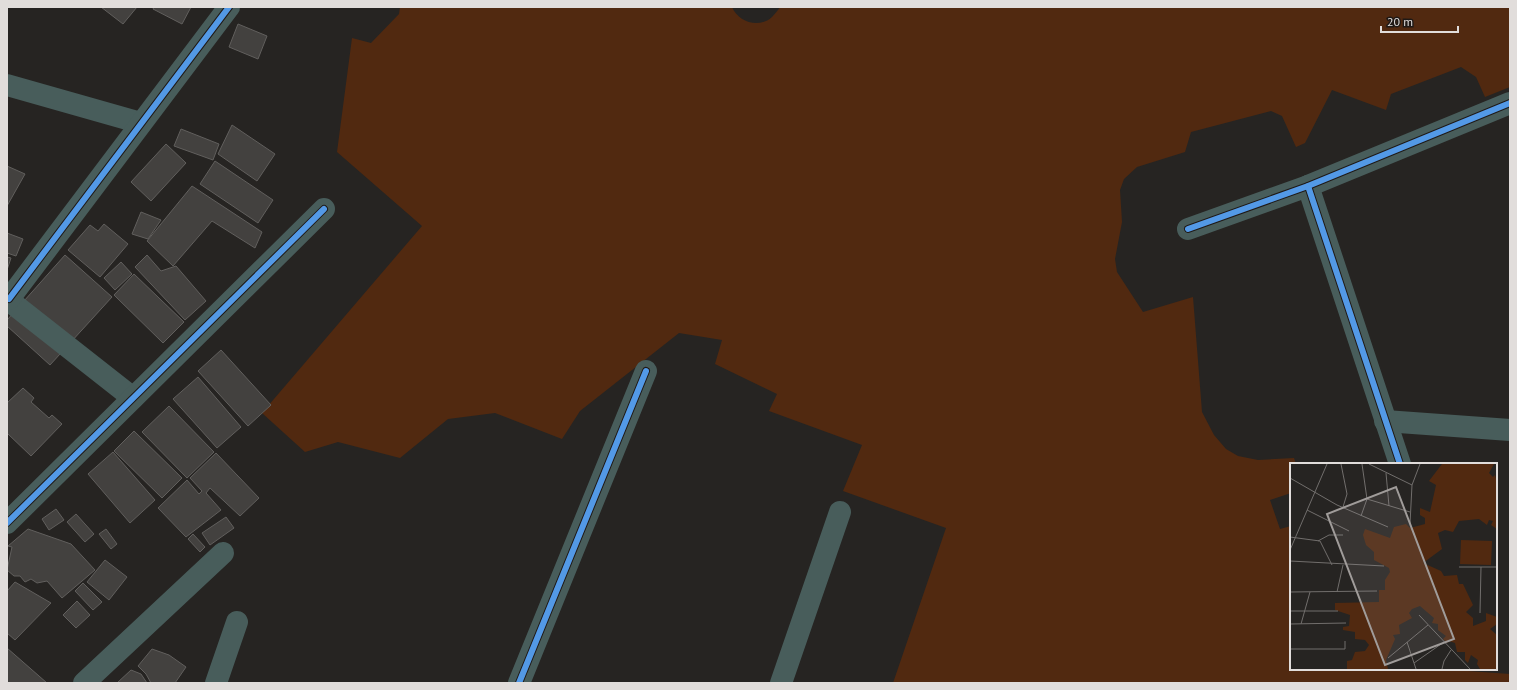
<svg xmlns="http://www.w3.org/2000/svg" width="1517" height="690" viewBox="0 0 1517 690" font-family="'PT Sans',sans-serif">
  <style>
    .green { fill: #512910 }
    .building { fill: #43413f; stroke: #615f5d }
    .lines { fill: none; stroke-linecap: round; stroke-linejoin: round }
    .street { stroke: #485d5b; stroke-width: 22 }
    .cycleway-casing { stroke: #1f1916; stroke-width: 8 }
    .cycleway { stroke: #5399e6; stroke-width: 6 }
    .inset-road { fill: none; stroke: #716e6c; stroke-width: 1 }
    .view { fill: #a09c9a; fill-opacity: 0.15; stroke: #a09c9a; stroke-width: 2 }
    .inset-edge { fill: none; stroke: #e1dddb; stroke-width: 2 }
  </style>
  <rect width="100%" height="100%" fill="#262422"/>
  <path class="green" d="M400,7H732C738,22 759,29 772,17C775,14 778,10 780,7H1510V87L1485,97L1476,77L1461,67L1391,94L1386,110L1332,90L1305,143L1296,147L1282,116L1271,111L1191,132L1185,152L1137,167L1124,179L1120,190L1122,222L1115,259L1117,272L1143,312L1193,297L1202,412L1214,435L1226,449L1238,456L1258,460L1294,458L1296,464H1291V493L1270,500L1280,529L1291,526V669H1467L1468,671L1510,674V683H893L946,528L843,491L862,445L769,411L777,394L715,364L722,340L679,333L580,411L562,439L495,413L448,419L400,458L338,442L305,452L262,413L422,226L337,152L352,38L371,43L399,14Z"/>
  <g class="building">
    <path d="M101,7H137L123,24Z"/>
    <path d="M154,7H191L182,24L153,9Z"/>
    <path d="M238,24L267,36L258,59L229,47Z"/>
    <path d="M232,125L275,154L257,181L218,154Z"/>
    <path d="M181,129L219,144L213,160L174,146Z"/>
    <path d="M166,144L186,163L151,201L131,182Z"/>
    <path d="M215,161L273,200L258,223L200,184Z"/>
    <path d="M7,166L25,174L7,206Z"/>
    <path d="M192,186L262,232L255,248L212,221L173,266L147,241Z"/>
    <path d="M141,212L161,220L148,239L132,234Z"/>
    <path d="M104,224L128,244L100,277L68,250L90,225L98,231Z"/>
    <path d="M7,233L23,239L16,256L7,253Z"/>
    <path d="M65,255L112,297L50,365L7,326V320Z"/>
    <path d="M147,255L161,271L176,266L206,301L185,320L135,267Z"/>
    <path d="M7,257L11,258L7,270Z"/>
    <path d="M121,262L132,274L115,290L104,278Z"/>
    <path d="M134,274L184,322L163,343L114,295Z"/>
    <path d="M221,350L271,405L248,426L198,371Z"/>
    <path d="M198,377L241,427L217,448L173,399Z"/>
    <path d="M23,388L34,398L31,402L49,418L52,415L62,424L31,456L7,433V403Z"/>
    <path d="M169,406L214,452L187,478L142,432Z"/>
    <path d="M134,431L182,478L162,498L114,451Z"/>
    <path d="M113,452L155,500L130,523L88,474Z"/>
    <path d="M216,453L259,498L240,516L210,488L206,493L221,510L186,537L158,508L187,480L199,494L202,491L190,478Z"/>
    <path d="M56,509L64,520L49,530L42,519Z"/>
    <path d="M76,514L94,534L85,542L67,522Z"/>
    <path d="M226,517L234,528L210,545L202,533Z"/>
    <path d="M28,529L71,544L95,570L62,598L47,581L37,583L31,579L25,582L20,576H14L7,570L12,547L8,546Z"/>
    <path d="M106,529L117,544L111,549L99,534Z"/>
    <path d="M193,534L205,547L200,552L188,539Z"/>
    <path d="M105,560L127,577L109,600L87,582Z"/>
    <path d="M15,582L51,603L15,640L7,633V591Z"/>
    <path d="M83,583L102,602L93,610L75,591Z"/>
    <path d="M77,601L90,615L76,628L63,615Z"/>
    <path d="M7,648L47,683H7Z"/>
    <path d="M152,649L169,655L186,667L175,683H151L146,674L138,666Z"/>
    <path d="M131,670L141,674L147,683H117Z"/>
  </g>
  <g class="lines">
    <g class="street">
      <path d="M7,85L141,123"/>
      <path d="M1308,186L1400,464"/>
      <path d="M1188,229L1308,186L1510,103"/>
      <path d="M7,299L133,398"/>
      <path d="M9,299L229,7"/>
      <path d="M1385,421L1510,430"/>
      <path d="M7,523L324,209"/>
      <path d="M84,683L223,553"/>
      <path d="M216,683L237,622"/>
      <path d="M519,683L646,371"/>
      <path d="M781,683L840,512"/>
    </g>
    <defs>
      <g id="cycleway">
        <path d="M1308,186L1400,464"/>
        <path d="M1188,229L1308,186L1510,103"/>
        <path d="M9,299L229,7"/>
        <path d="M7,523L324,209"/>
        <path d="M519,683L646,371"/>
      </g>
    </defs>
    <use href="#cycleway" class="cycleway-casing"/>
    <use href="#cycleway" class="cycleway"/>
  </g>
  <g transform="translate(1290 463)">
    <rect width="207" height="207" fill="#262422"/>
    <path d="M152,1H204L199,10L203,14L205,12L207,20V66L201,62L203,58L199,57L197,62L189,56L169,58L163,69L155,67L148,70L152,86L133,100L151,108L154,113L167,112L169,121H173L183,142L176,149L183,155V163L196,158V150L207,154V161L200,166L207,172V206H190L187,201L188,197L181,192L178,200L175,197V189H167L165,180L159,178L157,180L153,176L156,173L148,167V161L142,160L144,155L130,143L122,146L119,150L122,155L109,162L110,171L103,172L105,176L96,197L98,206H57V198L62,197L65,189L75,188L79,182L75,177L65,176V169L53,167V164L59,163L60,152L45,147V140L89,139V127H95V117L100,109L99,105L84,97V89L76,82L73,72L75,66L100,75L104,64L116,61L120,65L135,61V55L130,52V45L140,49L146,22L139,18ZM171,77L202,78L201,102L170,101Z" fill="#512910"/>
    <path class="inset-road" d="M51,1L57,31L53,44M79,1L122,22M96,10L99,43M0,15L47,42L98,64M77,36L120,49M17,47L59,68M71,53L77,36L72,1M120,61L122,22L130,1M0,74L30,78L42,102M28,78L39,72H53M0,87L37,1M0,98L94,103M169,104H207M0,129L87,128M47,129L53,102M0,148H48M190,150L191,104M129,152L180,206M0,161L56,160M11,161L20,129M117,179L126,206M0,186H55V178M98,195L138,162M124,200L154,179M152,206L154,198L161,187"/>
    <path class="view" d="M106,24L164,176L95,202L37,51Z"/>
    <rect width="207" height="207" class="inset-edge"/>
  </g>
  <rect width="1517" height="690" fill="none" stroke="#e1dddb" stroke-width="16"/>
  <path d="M1381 26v6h77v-6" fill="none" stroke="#e1dddb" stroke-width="2"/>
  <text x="1387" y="26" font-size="12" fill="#e1dddb" stroke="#1f1916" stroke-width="3" paint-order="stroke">20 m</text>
</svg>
